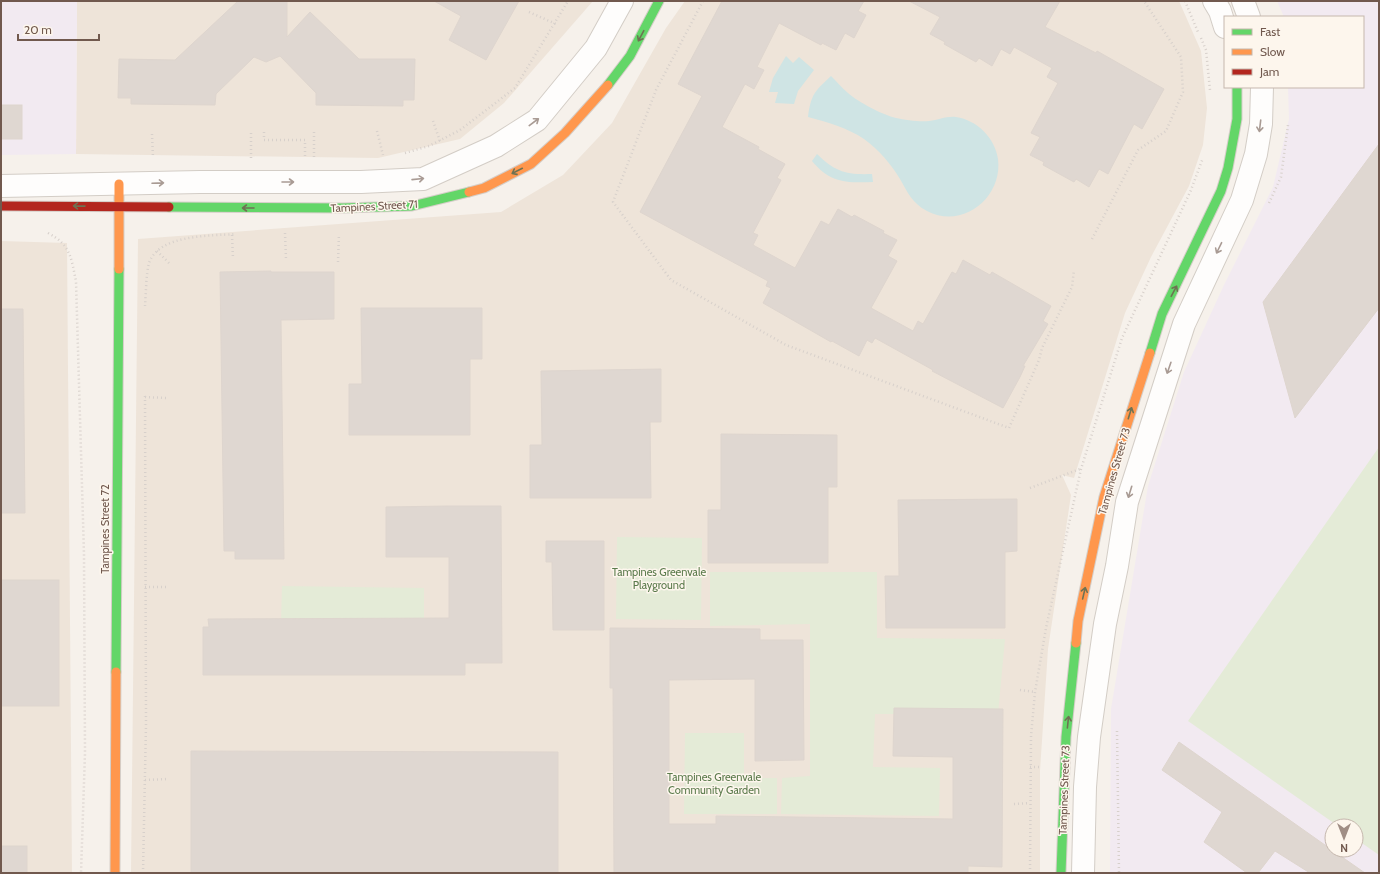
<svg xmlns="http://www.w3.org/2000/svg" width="1380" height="874" viewBox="0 0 1380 874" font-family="Cabin,sans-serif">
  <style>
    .residential { fill: #eee4d9 }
    .education { fill: #f2eaf1; fill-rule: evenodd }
    .green { fill: #e4ebd7 }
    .water { fill: #cfe4e4 }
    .building { fill: #dfd7d1; stroke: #ded5ce }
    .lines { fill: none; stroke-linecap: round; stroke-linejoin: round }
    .street-casing { stroke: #d3cdc6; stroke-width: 24 }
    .fast-casing { stroke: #d5cec8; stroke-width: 11 }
    .slow-casing { stroke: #d5cec8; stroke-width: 11 }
    .jam-casing { stroke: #d5cec8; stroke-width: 11 }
    .path { stroke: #d7d0cb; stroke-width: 2.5; stroke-dasharray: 1 3; stroke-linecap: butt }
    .street { stroke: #fefdfc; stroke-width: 22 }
    .fast { stroke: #63d668; stroke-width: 9 }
    .slow { stroke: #ff974d; stroke-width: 9 }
    .jam { stroke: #b3261e; stroke-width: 9 }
    .oneway { stroke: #6e7253 }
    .oneway2 { stroke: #a99b94 }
    .labels { text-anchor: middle; stroke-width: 3; stroke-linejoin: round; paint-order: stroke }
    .street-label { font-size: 11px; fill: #71594e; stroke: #fdf6ed }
    .park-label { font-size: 11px; fill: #5a7a4b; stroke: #fdf6ed }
  </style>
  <rect width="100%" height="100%" fill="#f6f1eb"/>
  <g class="residential">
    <path d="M77,1H593L504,103L460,139L378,158L76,154Z"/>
    <path d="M685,1H1179L1201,51L1207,108L1203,145L1189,186L1151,257L1125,313L1074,478L1062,475L1071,495L1048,649L1040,771V873H131L138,239L501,212L563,175L612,123L666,28Z"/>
    <path d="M1,241L67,243L72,873H1Z"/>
  </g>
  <g class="education">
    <path d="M1,1H77L76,154L1,155Z"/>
    <path d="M1277,1H1379V873H1110L1111,709L1148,486L1184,372L1224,285L1273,187L1289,119L1288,87H1363V17H1284ZM1332,826H1356V850H1332Z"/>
  </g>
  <g class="green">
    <path d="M1379,447V855L1356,839V826H1338L1188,721Z"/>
    <path d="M617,537L702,538L701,620L616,619Z"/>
    <path d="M710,572H877V638L1005,639L998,714H875L873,767L940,768L939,816L781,814L782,778L810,776V624L710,626Z"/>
    <path d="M282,586L424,588V623L281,622Z"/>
    <path d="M685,733H744V778H777V814H684Z"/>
  </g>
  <g class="water">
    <path d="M786,56L793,63L799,57L814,70L798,91L794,104L775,103L778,92H769L773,78Z"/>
    <path d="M831,76C836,81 842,88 848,93C858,102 883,115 896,118C905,120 920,122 929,121C939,120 946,116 956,117C977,120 995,138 998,159C1003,197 963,230 927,211C912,203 908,193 900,179C891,164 879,150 864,139C848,128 827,122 808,117C811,94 815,91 831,76Z"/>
    <path d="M817,154C835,172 847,175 872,174L873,182C846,183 830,183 812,161Z"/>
  </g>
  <g class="building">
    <path d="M238,1H287V37L310,12L359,59H415L414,100H403V106L316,105V93L280,56L266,62L254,57L216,94L215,105L131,104V98H118L119,59L175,60Z"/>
    <path d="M434,1H519L486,60L449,40L461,16Z"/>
    <path d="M722,1H864L858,11L866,15L854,38L845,33L836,50L822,43L821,45L779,23L757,67L764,70L754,89L745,84L722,127L759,147L758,149L785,164L777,178L781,180L753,233L758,235L753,245L795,268L821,221L829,225L838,209L852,217L854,215L884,231L883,233L897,240L888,256L897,261L871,308L913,331L918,321L923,324L952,272L956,274L963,260L990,275L992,272L1051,306L1043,321L1048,324L1023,366H1025L1020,377L1003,408L932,371L933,370L875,338L872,343L867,340L859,356L832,341L831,342L763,303L771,288L766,286L768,281L640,212L702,96L678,84Z"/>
    <path d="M909,1H1060L1045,27L1096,53L1097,51L1164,89L1142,129L1134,124L1108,174L1099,169L1089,187L1076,179L1074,182L1043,165L1044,162L1030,155L1040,137L1031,133L1058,83L1047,77L1052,68L1014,47L1010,54L1001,49L992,66L979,58L976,62L944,44L945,42L930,34L940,17Z"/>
    <rect x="1" y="105" width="21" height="34"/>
    <path d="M1379,144V308L1295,418L1263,302Z"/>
    <path d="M271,271V272H334V319L281,320L284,559H235V551H224L220,272Z"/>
    <path d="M361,308H482V359H470V435H349V384H362Z"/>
    <path d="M1,309H23L25,513H1Z"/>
    <path d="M661,369V422H650L651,498H530V445H542L541,371Z"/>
    <path d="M721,434L837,435V487H828V563H708V510H721Z"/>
    <path d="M1017,499V551L1005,552V628H886L885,576H899L898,500Z"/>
    <path d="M448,506H501L502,663H465V675H203V627H209L208,619L449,618V557H386V507Z"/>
    <path d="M546,541H604V630H553L552,562H546Z"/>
    <rect x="1" y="580" width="58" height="126"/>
    <path d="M610,628L760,629V640H803L804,760L755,761V679L669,680V824H716V816L953,819V757L893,756L894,708L1003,709L1002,867L968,866V873H614L613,688H610Z"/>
    <path d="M1179,742L1332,850L1365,873H1310L1275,851L1258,873H1247L1204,842L1222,812L1162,770Z"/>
    <path d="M191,751L558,752V873H191Z"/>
    <rect x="1" y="846" width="26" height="27"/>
  </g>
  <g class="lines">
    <defs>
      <g id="street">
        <path d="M1214,1L1220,11L1225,27"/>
        <path d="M1243,1L1249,17"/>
        <path d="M1,186L200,182H361L423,179L496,146L537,120L596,48L622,1"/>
        <path d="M1083,873L1085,787L1089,737L1105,624L1117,566L1127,502L1184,324L1242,200L1256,154L1261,124L1262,87"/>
      </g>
      <g id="fast">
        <path d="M608,85L630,56L659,1"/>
        <path d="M169,207L343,208L412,206L469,192"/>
        <path d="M1150,353L1162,314L1221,191L1228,168L1237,119V87"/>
        <path d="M116,672L119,269"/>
        <path d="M1061,873L1066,737L1076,643"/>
      </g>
      <g id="slow">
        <path d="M469,192L484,188L531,164L565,133L608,85"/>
        <path d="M119,269V184"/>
        <path d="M1076,643L1078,621L1104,497L1150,353"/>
        <path d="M115,873L116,672"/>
      </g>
      <path id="jam" d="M1,206L169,207"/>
    </defs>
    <use href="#street" class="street-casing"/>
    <use href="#fast" class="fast-casing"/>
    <use href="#slow" class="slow-casing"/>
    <use href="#jam" class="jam-casing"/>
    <g class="path">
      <path d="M703,1L656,90L613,202L671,280L786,345L1009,428L1039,360L1042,348L1072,287L1074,270"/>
      <path d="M1185,1L1198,32"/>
      <path d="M529,12L556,24"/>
      <path d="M1201,38L1206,50L1210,90"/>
      <path d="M433,121L440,141"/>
      <path d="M377,131L383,155"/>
      <path d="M264,132V140H305V157"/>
      <path d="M314,132V157"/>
      <path d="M152,134L153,158"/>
      <path d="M405,153L429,146L460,130L515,88L568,1"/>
      <path d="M251,158V133"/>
      <path d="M1269,203L1281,177L1288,125"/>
      <path d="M48,233C71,245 71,258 76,281L84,554L85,753L81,873"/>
      <path d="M285,233L286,259"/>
      <path d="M232,235L233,259"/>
      <path d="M1092,239L1138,150L1166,131L1183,92L1181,57L1144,1"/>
      <path d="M157,251L171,265"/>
      <path d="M338,262L339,234"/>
      <path d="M145,306C146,294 146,274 149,263C159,234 211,236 235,234"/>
      <path d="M145,397L166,398"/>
      <path d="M1030,488L1080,469"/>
      <path d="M145,587H167"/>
      <path d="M1020,690L1035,692"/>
      <path d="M1117,731L1119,873"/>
      <path d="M1030,767H1040"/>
      <path d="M145,780L168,779"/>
      <path d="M1014,804L1030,803"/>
      <path d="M143,873L146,724L145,395"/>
      <path d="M1030,873L1031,736L1035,692L1046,628L1081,469L1122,338L1191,190L1203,158"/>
    </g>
    <use href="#street" class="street"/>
    <use href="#fast" class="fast"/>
    <use href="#slow" class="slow"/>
    <use href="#jam" class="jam"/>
  </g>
  <defs><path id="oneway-shaft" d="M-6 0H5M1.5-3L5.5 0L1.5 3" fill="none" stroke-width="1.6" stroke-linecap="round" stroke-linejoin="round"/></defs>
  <g class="oneway">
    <use href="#oneway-shaft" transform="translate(641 36) rotate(118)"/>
    <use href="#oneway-shaft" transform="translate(517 171) rotate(153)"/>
    <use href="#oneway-shaft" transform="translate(79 206) rotate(-179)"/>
    <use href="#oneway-shaft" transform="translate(248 208) rotate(-180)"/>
    <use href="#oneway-shaft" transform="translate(1174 291) rotate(-62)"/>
    <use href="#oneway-shaft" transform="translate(1130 413) rotate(-73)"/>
    <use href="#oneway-shaft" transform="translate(1084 593) rotate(-77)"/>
    <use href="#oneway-shaft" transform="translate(1068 722) rotate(-84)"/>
  </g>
  <g class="oneway2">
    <use href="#oneway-shaft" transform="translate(534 122) rotate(-37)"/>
    <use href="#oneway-shaft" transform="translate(1260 126) rotate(97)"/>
    <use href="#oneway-shaft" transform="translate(418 179) rotate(-6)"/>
    <use href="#oneway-shaft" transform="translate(288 182)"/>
    <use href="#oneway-shaft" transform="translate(158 183) rotate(-2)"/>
    <use href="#oneway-shaft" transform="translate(1219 248) rotate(116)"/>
    <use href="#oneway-shaft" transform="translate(1169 368) rotate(109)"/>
    <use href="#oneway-shaft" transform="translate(1130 492) rotate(107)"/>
  </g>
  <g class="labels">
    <g class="street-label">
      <text transform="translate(374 206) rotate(-3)" y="4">Tampines Street 71</text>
      <text transform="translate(1114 471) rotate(-74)" y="4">Tampines Street 73</text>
      <text transform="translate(105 529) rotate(-90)" y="4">Tampines Street 72</text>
      <text transform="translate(1064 790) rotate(-88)" y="4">Tampines Street 73</text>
    </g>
    <g class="park-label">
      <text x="659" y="576">Tampines Greenvale<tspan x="659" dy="13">Playground</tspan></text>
      <text x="714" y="781">Tampines Greenvale<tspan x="714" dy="13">Community Garden</tspan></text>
    </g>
  </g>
  <rect width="1380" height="874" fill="none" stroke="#71594e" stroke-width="4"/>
  <rect x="1224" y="16" width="140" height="72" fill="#fdf6ed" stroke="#c5b7ad"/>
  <rect x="1232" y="29" width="20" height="6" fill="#63d668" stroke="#c5b7ad"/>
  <text x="1260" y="36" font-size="12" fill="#71594e">Fast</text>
  <rect x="1232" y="49" width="20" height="6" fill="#ff974d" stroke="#c5b7ad"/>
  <text x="1260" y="56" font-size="12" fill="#71594e">Slow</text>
  <rect x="1232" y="69" width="20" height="6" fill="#b3261e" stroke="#c5b7ad"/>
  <text x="1260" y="76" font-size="12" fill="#71594e">Jam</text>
  <g transform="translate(1344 838) rotate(180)"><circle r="19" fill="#fdf6ed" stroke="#c5b7ad"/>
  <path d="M0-3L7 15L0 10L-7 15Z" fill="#a08e85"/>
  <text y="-6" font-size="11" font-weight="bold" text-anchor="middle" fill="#71594e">N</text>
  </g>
  <path d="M18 34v6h81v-6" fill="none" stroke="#71594e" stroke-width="2"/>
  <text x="24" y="34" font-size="12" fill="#71594e" stroke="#fdf6ed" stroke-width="3" paint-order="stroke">20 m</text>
</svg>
